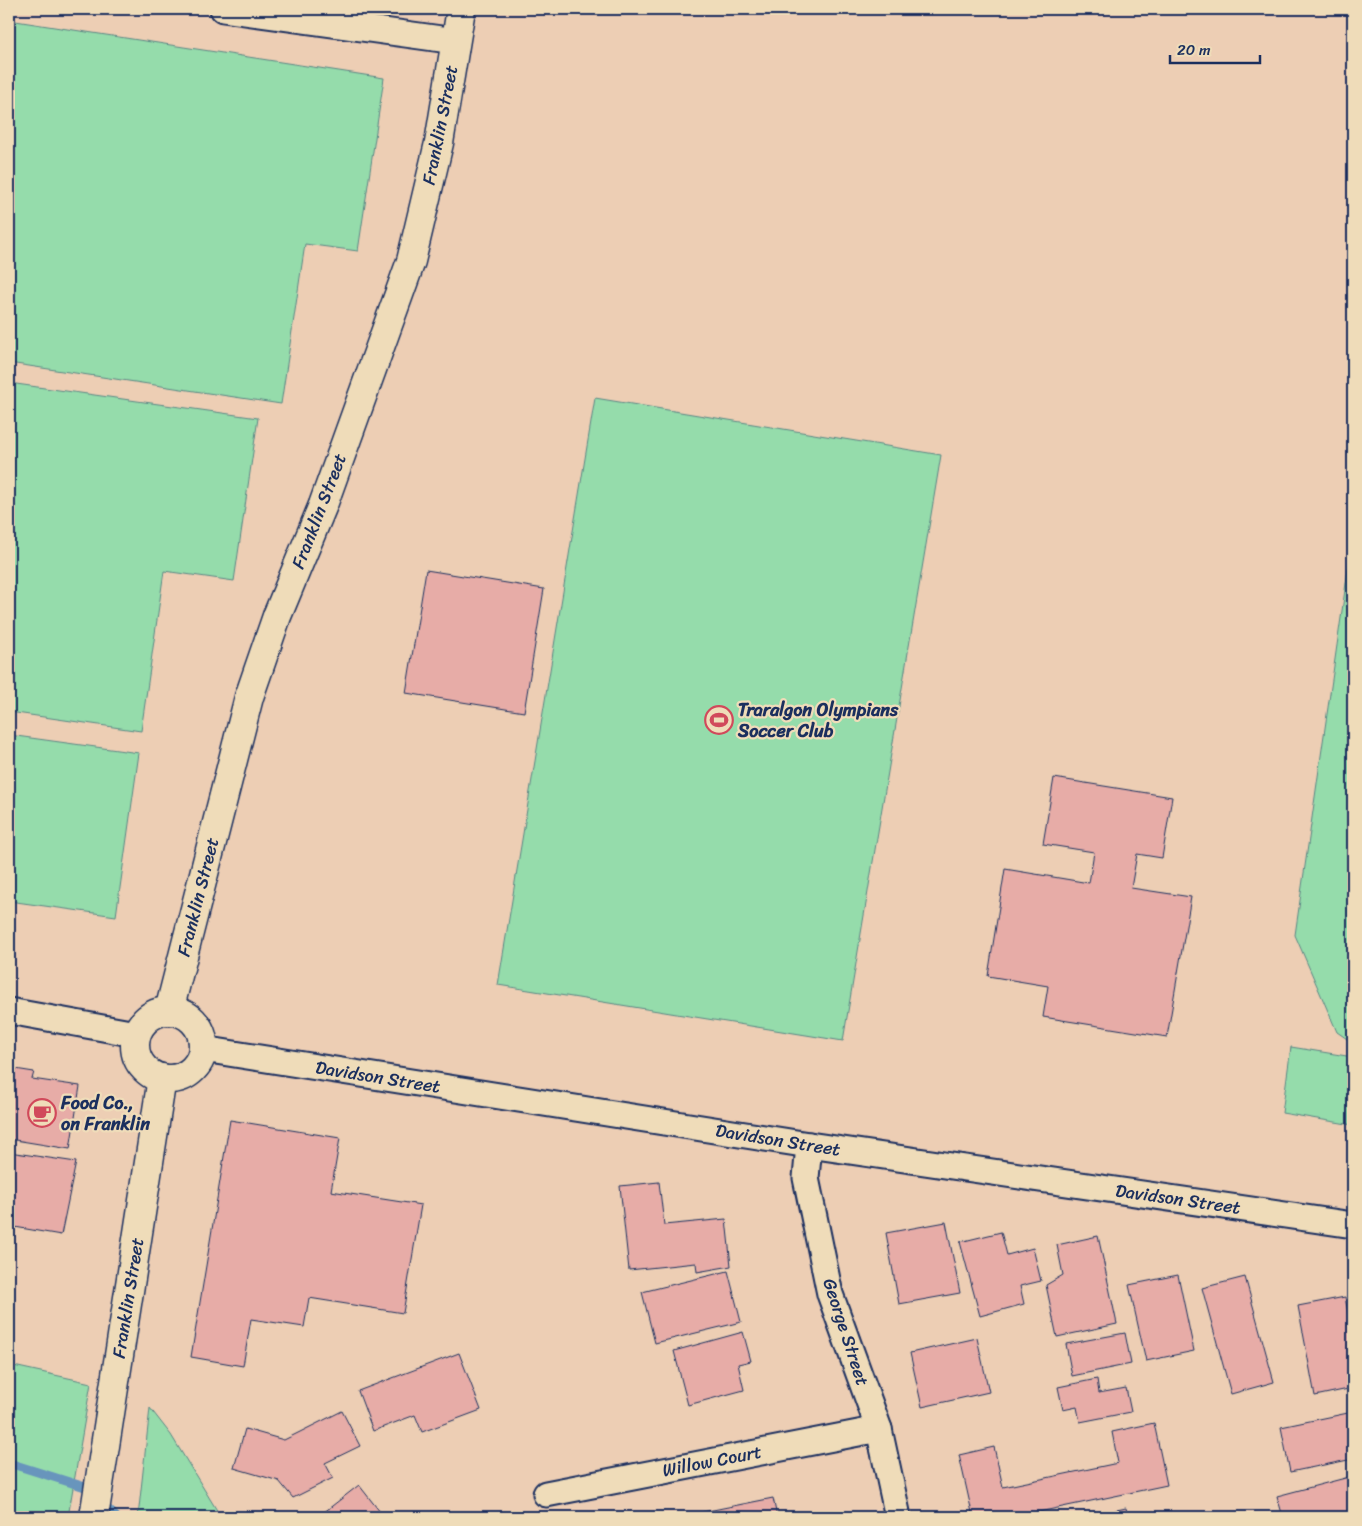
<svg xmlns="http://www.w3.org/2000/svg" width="1362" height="1526" viewBox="0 0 1362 1526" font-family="Sriracha,sans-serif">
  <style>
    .green { fill: #95dcab; stroke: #588684 }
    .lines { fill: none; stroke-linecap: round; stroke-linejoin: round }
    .stream { stroke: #6795bc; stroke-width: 9 }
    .building { fill: #e7aca7; stroke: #1b2f5e }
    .street-casing { stroke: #1b2f5e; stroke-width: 29 }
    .secondary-casing { stroke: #1b2f5e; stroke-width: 31 }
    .street { stroke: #efdcb9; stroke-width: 25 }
    .secondary { stroke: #efdcb9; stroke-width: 28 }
    .labels { text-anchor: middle; stroke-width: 4.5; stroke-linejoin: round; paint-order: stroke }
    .street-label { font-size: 18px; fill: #1b2f5e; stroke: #efdcb9 }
    .poi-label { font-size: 18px; font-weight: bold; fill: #1b2f5e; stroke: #efdcb9; text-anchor: start }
  </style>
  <rect width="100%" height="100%" fill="#edceb4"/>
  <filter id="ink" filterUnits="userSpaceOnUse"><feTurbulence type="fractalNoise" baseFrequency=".02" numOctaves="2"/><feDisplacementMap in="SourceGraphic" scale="10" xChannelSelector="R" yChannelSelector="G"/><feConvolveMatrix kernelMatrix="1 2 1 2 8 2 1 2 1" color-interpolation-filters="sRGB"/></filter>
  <g filter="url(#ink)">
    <g class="green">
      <path d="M9,20L384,78L358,251L305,244L281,404L9,363Z"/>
      <path d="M9,383L258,418L234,581L164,571L141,731L9,712Z"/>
      <path d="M595,398L941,455L843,1041L498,985Z"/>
      <path d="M1353,535V1043L1337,1032L1295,935Z"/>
      <path d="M9,735L139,753L116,916L9,901Z"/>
      <path d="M1291,1047L1353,1057V1125L1282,1113Z"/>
      <path d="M9,1365L91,1383L68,1517H9Z"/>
      <path d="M150,1408L171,1435L221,1517H138Z"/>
    </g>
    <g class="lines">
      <path class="stream" d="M9,1463L85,1487L116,1517"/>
    </g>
    <g class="building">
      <path d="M426,570L544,589L524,712L406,693Z"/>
      <path d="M1054,778L1172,797L1162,858L1137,854L1131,888L1191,897L1167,1037L1043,1017L1048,986L988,976L1005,869L1089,883L1094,852L1043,844Z"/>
      <path d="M9,1068L34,1072L32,1079L80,1086L70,1149L9,1139Z"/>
      <path d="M230,1120L340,1138L331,1191L421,1205L403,1313L309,1298L304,1327L251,1319L243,1366L191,1357Z"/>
      <path d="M9,1152L76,1162L61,1235L9,1226Z"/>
      <path d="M659,1182L664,1225L726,1219L731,1266L697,1272L696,1263L629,1270L620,1186Z"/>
      <path d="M946,1222L960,1293L899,1304L886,1233Z"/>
      <path d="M1001,1232L1007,1255L1033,1248L1041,1281L1020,1286L1024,1304L980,1316L960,1242Z"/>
      <path d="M1098,1236L1117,1324L1057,1337L1046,1285L1063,1275L1057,1245Z"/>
      <path d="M728,1271L741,1322L655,1343L642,1292Z"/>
      <path d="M1178,1275L1194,1351L1146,1361L1129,1285Z"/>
      <path d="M1245,1277L1274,1382L1231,1394L1202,1288Z"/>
      <path d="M1345,1297L1353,1339V1388L1315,1396L1298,1306Z"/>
      <path d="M743,1332L751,1361L738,1364L744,1390L688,1405L674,1351Z"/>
      <path d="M1125,1333L1131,1364L1072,1376L1066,1344Z"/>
      <path d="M977,1338L989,1392L922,1407L910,1353Z"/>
      <path d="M459,1353L481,1410L422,1432L415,1415L373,1431L358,1391Z"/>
      <path d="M1097,1379L1099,1393L1126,1388L1131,1412L1080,1422L1077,1407L1063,1410L1058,1387Z"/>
      <path d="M342,1411L360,1446L325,1463L333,1478L293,1498L279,1481L234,1468L245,1429L284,1440Z"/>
      <path d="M1348,1413L1353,1439V1459L1290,1472L1281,1427Z"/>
      <path d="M1154,1423L1167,1485L1015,1517H973L959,1455L994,1447L1003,1487L1118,1463L1112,1432Z"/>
      <path d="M1353,1476V1517H1283L1277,1496Z"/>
      <path d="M359,1485L384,1517H326L323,1513Z"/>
      <path d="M773,1498L777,1517H704L703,1512Z"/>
      <path d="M1126,1508L1128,1517H1099L1098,1514Z"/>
    </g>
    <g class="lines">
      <defs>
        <g id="street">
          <path d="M223,9L456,41"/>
          <path d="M9,1011L136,1034"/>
          <path d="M203,1049L809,1145L1353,1225"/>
          <path d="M809,1145L806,1178L830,1294L879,1429L898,1517"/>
          <path d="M546,1494L879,1429"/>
        </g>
        <g id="secondary">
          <path d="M169,1011L249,697L277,616L323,505L411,261L439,143L461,9"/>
          <circle cx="169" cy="1045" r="34"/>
          <path d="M94,1517L162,1078"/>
        </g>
      </defs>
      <use href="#street" class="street-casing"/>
      <use href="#secondary" class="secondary-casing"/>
      <use href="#street" class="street"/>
      <use href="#secondary" class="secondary"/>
    </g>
  </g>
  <defs>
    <symbol id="stadium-ring" viewBox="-11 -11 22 22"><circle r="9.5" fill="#efdcb9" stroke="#d1495b" stroke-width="1.5"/><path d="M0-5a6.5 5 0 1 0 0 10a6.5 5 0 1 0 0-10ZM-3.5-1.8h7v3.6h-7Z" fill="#d1495b"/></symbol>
    <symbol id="cafe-ring" viewBox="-11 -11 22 22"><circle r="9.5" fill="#efdcb9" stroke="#d1495b" stroke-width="1.5"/><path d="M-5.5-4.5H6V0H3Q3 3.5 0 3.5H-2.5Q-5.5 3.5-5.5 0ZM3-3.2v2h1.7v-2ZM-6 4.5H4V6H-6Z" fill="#d1495b"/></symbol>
  </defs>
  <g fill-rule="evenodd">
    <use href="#stadium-ring" x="703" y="704" width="32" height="32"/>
    <use href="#cafe-ring" x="26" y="1097" width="32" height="32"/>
  </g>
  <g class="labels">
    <g class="street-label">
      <text transform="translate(440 125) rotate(-79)" y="6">Franklin Street</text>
      <text transform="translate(319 511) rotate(-69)" y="6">Franklin Street</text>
      <text transform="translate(198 897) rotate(-76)" y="6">Franklin Street</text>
      <text transform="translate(378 1077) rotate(9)" y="6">Davidson Street</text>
      <text transform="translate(778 1140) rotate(9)" y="6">Davidson Street</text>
      <text transform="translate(1178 1199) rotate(8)" y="6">Davidson Street</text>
      <text transform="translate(128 1298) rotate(-81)" y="6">Franklin Street</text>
      <text transform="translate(846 1332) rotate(72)" y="6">George Street</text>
      <text transform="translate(712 1461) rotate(-11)" y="6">Willow Court</text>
    </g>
    <g class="poi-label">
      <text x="738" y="716">Traralgon Olympians<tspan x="738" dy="21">Soccer Club</tspan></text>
      <text x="61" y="1109">Food Co.,<tspan x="61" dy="21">on Franklin</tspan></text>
    </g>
  </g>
  <rect width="1362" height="1526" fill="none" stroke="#efdcb9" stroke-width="30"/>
  <rect x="15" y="15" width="1332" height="1496" fill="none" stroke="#1b2f5e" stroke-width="2" filter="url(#ink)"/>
  <path d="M1170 55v8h90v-8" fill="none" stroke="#1b2f5e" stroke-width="2.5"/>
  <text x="1177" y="55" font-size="15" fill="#1b2f5e" stroke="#efdcb9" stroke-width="4" paint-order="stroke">20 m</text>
</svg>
